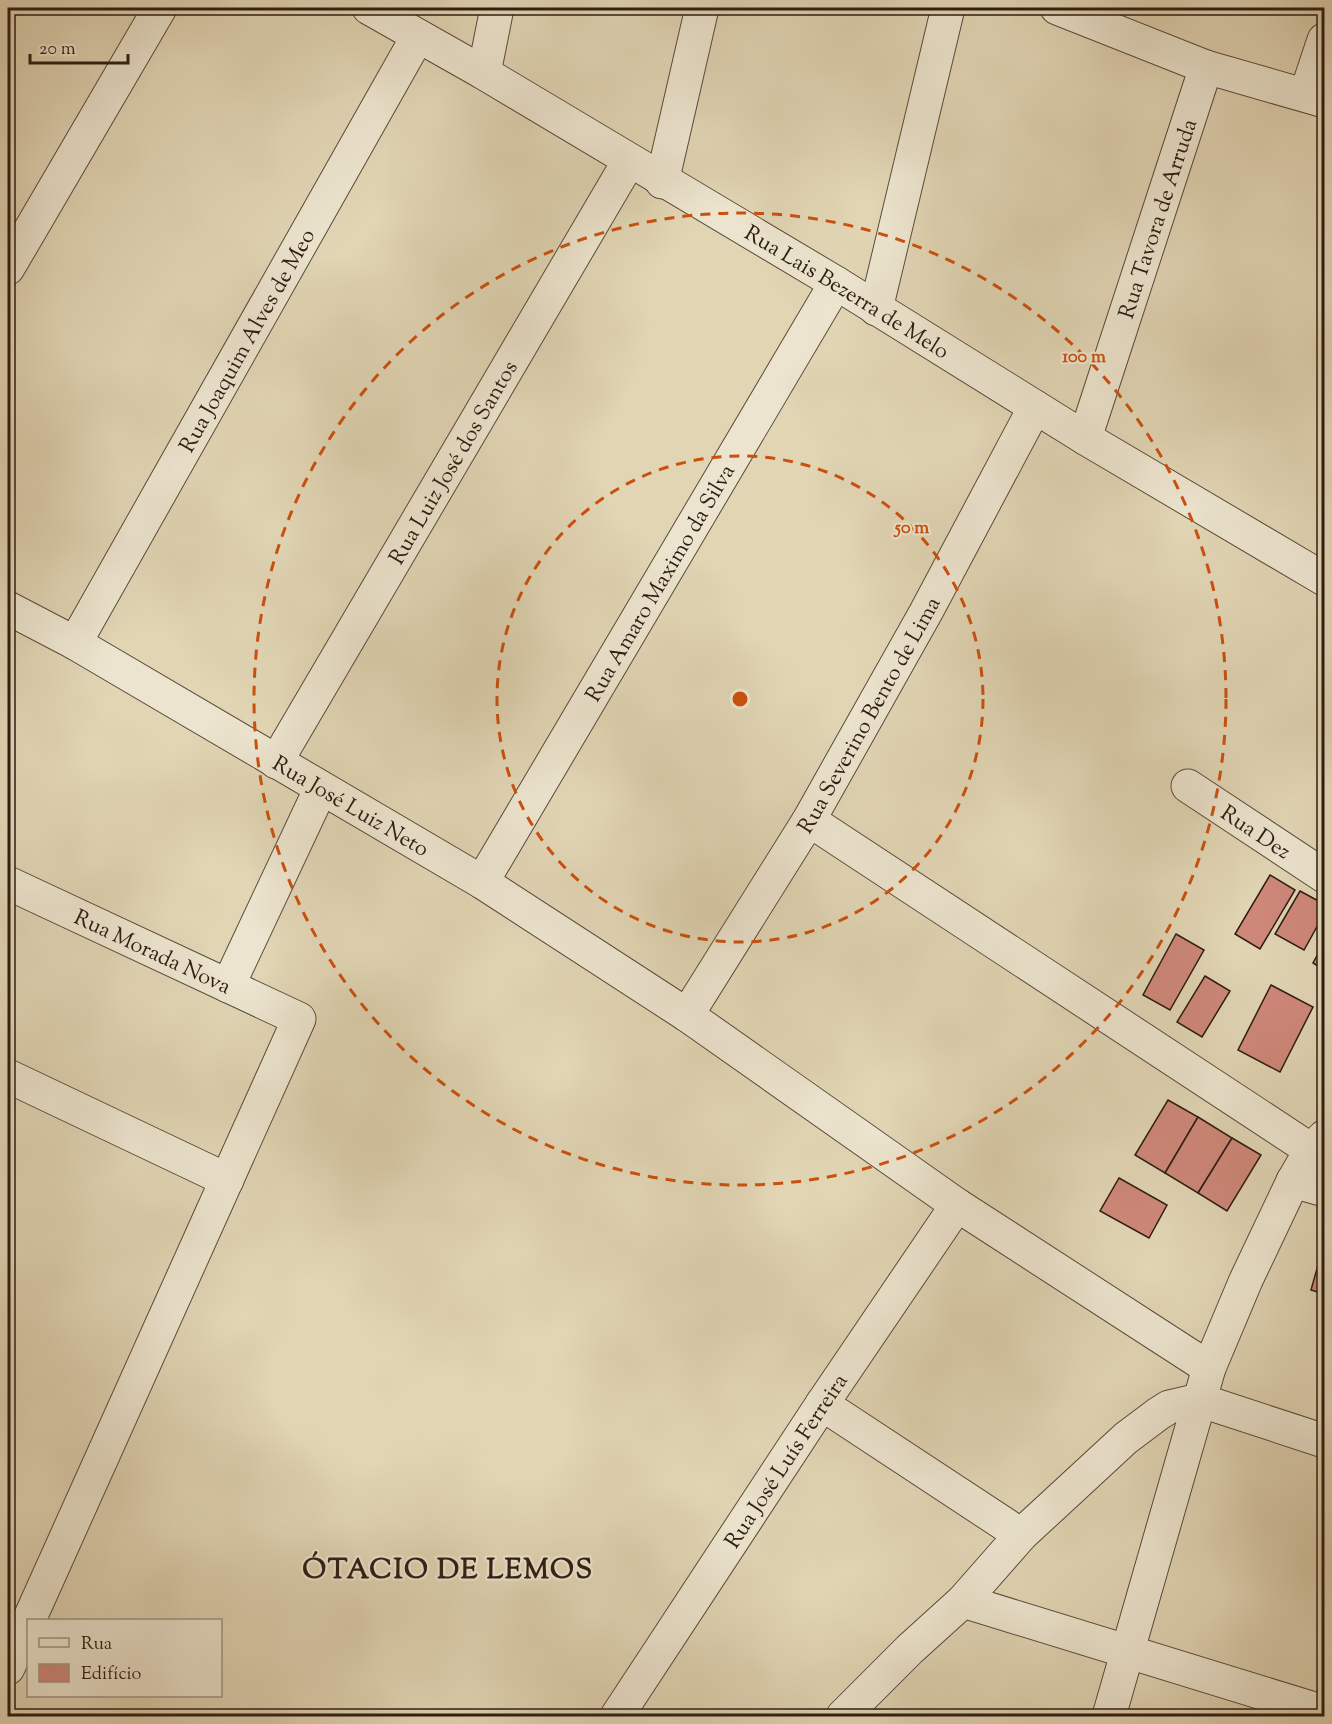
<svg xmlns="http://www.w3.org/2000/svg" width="1332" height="1724" viewBox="0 0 1332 1724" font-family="'Sorts Mill Goudy',serif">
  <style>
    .building { fill: #cf887a; stroke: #2d1c13; stroke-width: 1.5 }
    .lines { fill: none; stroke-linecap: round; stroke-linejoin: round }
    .minor-casing { stroke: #5a4a3b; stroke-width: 35 }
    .minor { stroke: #ece4ce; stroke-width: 33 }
    .ring { fill: none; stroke: #cc500d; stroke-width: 3; stroke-dasharray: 10 8 }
    .labels { text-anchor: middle; stroke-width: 4.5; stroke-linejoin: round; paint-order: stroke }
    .street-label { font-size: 22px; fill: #2d1c13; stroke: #ece4ce }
    .district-label { font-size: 28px; font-weight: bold; letter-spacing: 1.5px; fill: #2d1c13; stroke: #ece4ce }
    .centre { fill: #cc500d; stroke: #ece4ce; stroke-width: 3 }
    .ring-label { font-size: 18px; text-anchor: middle; font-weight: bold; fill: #cc500d; stroke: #ece4ce; stroke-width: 4.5; stroke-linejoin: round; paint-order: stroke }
  </style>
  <rect width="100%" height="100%" fill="#e1d5b4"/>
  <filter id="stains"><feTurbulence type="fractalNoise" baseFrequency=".00333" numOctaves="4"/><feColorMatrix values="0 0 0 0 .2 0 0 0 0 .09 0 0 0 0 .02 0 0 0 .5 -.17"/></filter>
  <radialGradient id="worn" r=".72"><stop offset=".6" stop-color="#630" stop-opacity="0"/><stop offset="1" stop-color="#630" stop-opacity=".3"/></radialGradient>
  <g class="building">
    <path d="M1270,875L1295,890L1260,949L1235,934Z"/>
    <path d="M1300,891L1324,904V914L1304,950L1275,934Z"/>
    <path d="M1176,934L1204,950L1170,1010L1143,995Z"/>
    <path d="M1324,943V970L1313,963Z"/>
    <path d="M1205,976L1230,991L1202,1037L1177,1022Z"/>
    <path d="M1271,985L1313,1007L1280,1072L1238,1050Z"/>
    <path d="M1168,1100L1198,1117L1165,1173L1135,1155Z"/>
    <path d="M1198,1117L1232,1138L1198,1193L1165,1173Z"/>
    <path d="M1232,1138L1261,1155L1227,1211L1198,1193Z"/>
    <path d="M1119,1178L1167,1205L1149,1238L1100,1211Z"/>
    <path d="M1324,1244V1294L1311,1290Z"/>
  </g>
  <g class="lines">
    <defs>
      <g id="minor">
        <path id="s1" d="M369,8L484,73L836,283L1085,438L1324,579"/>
        <path d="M1057,8L1206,67L1324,101"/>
        <path d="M484,73L497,8"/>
        <path d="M1306,94L1324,40"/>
        <path d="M662,182L702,8"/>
        <path d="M8,268L160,8"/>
        <path d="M876,309L948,8"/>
        <path id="s2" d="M1085,438L1206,67"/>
        <path id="s3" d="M8,608L75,643L482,882L687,1015L957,1205L1209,1368"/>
        <path id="s4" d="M75,643L418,36"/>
        <path id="s5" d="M276,762L629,161"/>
        <path id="s6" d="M1188,786L1324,876"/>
        <path d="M809,820L1311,1150"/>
        <path id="s7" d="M482,882L836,283"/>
        <path id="s8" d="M8,883L299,1019L29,1620"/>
        <path d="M228,986L321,788"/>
        <path id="s9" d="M687,1015L809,820L926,612L1035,407"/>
        <path d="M8,1076L227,1180"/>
        <path d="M1293,1181L1324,1190"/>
        <path d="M822,1404L1021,1535"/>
        <path d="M963,1601L1324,1712"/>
        <path d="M8,1668L28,1621"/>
        <path id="s10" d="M617,1716L822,1404L957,1205"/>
        <path d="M843,1716L910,1649L963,1601L1021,1535L1126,1438L1158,1414L1169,1407L1199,1400L1324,1441"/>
        <path d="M1109,1716L1209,1368L1246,1280L1293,1181L1311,1150L1324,1137"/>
      </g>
    </defs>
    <use href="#minor" class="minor-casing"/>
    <use href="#minor" class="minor"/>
  </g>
  <g class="ring">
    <circle cx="740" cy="699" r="243"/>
    <circle cx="740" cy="699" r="486"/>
  </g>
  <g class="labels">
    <g class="street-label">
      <text dy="8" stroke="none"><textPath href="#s2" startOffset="231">Rua Tavora de Arruda</textPath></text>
      <text dy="8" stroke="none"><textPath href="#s1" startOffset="556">Rua Lais Bezerra de Melo</textPath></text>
      <text dy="8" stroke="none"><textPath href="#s4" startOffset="348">Rua Joaquim Alves de Meo</textPath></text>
      <text dy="8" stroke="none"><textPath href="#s5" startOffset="348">Rua Luiz José dos Santos</textPath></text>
      <text dy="8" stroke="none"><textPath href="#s7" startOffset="348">Rua Amaro Maximo da Silva</textPath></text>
      <text dy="8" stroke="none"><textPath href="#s9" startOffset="351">Rua Severino Bento de Lima</textPath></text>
      <text dy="8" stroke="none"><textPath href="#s3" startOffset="396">Rua José Luiz Neto</textPath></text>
      <text dy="8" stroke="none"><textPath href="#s6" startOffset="82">Rua Dez</textPath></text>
      <text dy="8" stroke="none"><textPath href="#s8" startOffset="160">Rua Morada Nova</textPath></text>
      <text dy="8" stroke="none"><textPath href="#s10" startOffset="306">Rua José Luís Ferreira</textPath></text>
    </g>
    <g class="district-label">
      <text x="448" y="1578">ÓTACIO DE LEMOS</text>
    </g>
  </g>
  <circle cx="740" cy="699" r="9" class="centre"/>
  <g class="ring-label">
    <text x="1084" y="362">100 m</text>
    <text x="912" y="533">50 m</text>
  </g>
  <rect width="1332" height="1724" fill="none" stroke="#e1d5b4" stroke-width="30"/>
  <rect x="9" y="9" width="1314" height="1706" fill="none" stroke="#2d1c13" stroke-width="3"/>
  <rect x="15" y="15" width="1302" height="1694" fill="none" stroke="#2d1c13" stroke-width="1.5"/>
  <rect x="27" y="1619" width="195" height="78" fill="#ece4ce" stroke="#a09483" stroke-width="1.5"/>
  <rect x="39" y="1638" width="30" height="9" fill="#ece4ce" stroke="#a09483" stroke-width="1.5"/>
  <text x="81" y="1649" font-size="18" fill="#2d1c13">Rua</text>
  <rect x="39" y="1664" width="30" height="18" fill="#cf887a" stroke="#a09483" stroke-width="1.5"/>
  <text x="81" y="1679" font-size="18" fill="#2d1c13">Edifício</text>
  <path d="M30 54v9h98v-9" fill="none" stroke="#2d1c13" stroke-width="3"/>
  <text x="39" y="54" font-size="18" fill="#2d1c13" stroke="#ece4ce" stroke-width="4.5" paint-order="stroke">20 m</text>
  <rect width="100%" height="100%" filter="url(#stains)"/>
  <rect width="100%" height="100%" fill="url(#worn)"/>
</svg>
